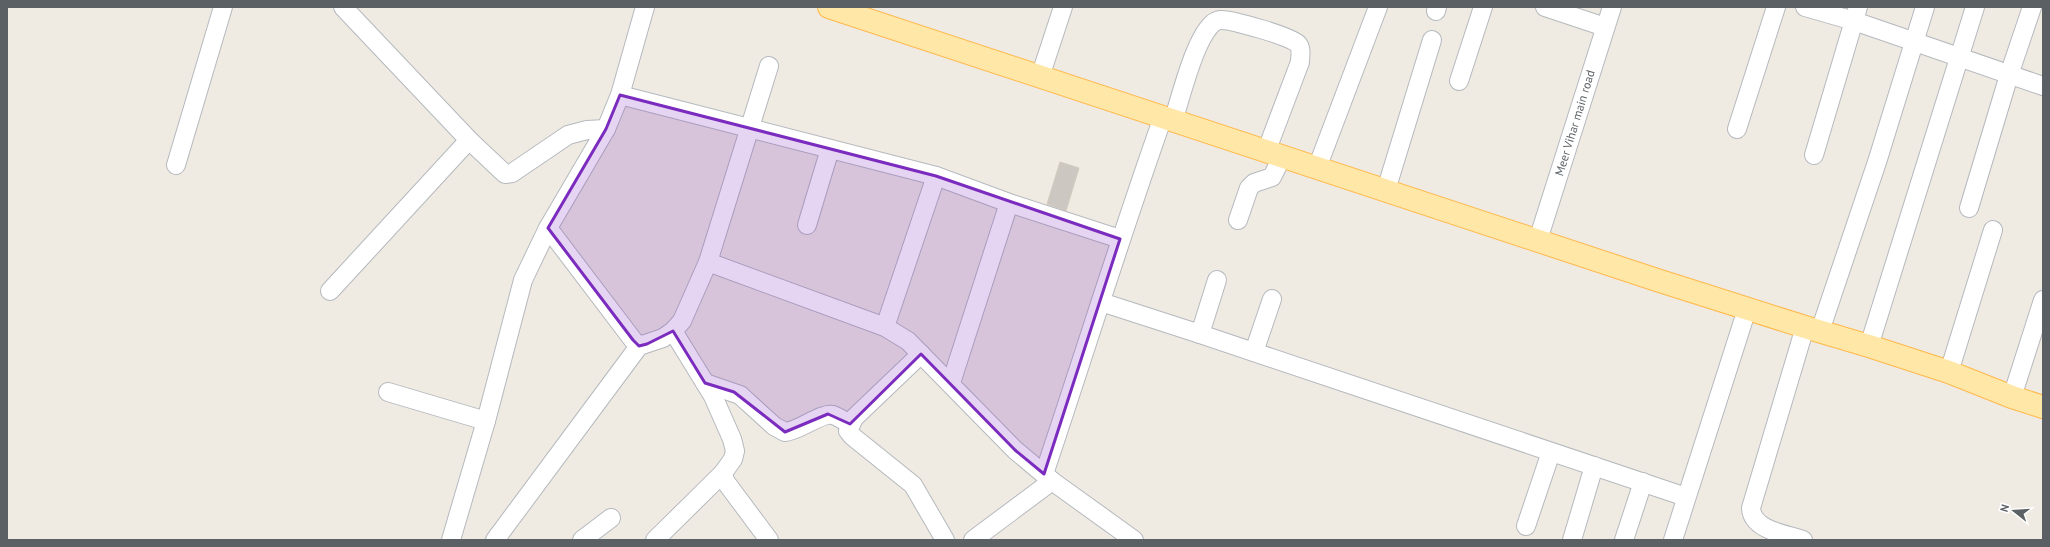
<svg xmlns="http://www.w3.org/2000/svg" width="2050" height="547" viewBox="0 0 2050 547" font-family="'PT Sans',sans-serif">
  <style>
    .building { fill: #ccc7c1; stroke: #d4cbbf }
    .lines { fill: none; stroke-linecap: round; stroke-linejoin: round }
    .minor-casing { stroke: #b5b9be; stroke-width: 20 }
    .major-casing { stroke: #ffb84b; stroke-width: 24 }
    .minor { stroke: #fff; stroke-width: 18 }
    .major { stroke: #ffe7a7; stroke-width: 22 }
    .marked { fill: #7b2cbf; fill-opacity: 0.2; stroke: #7b2cbf; stroke-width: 3; stroke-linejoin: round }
    .labels { text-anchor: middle; stroke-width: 3; stroke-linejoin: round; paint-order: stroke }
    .street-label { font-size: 12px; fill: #5a6064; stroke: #fff }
  </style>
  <rect width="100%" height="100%" fill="#efeae2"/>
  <path class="building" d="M1060,162L1079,168L1066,211L1047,204Z"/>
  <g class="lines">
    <defs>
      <g id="minor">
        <path d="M343,7L469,140L505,174L512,173L568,135L587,130L606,129"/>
        <path d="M1545,7L1605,27"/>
        <path d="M1805,7L1854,21L2043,86"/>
        <path d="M1436,11L1437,7"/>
        <path d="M1040,77L1063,7"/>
        <path d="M1459,81L1483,7"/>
        <path d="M620,95L936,176L1009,203L1120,239"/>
        <path d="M1173,121C1181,97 1194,41 1212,24C1213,23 1217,20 1220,20C1230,19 1293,37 1298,44C1302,49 1300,56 1300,62L1266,152"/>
        <path d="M1737,129L1776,7"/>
        <path d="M1814,155L1858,7"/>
        <path d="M176,165L223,7"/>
        <path d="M1317,168L1378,7"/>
        <path d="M1386,190L1432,40"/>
        <path d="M1969,208L2009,75L2032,7"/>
        <path d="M1238,220L1249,188L1254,183L1272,177L1282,157"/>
        <path d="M807,225L830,149"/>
        <path d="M548,228L633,340L639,346L663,338L673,331L682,321L708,262L769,66"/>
        <path d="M1538,240L1612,7"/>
        <path d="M708,262L885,327L908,341L1015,450L1052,481L1134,540"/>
        <path d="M330,291L469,140"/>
        <path d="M1101,302L1200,334L1686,497"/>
        <path d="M885,327L936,176"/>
        <path d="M673,331L713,396L732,439L735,451L733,459L723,473L725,481L769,540"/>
        <path d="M1820,331L1877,162L1925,7"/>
        <path d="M1200,334L1217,280"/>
        <path d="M1869,346L1975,7"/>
        <path d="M1254,352L1272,299"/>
        <path d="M921,354L854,418L848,431L852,436L913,485L945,540"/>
        <path d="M1949,372L1993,230"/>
        <path d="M705,383L740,395L774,426L785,432C799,431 822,412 833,415C838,417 845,421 850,424"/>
        <path d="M951,383L1009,203"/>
        <path d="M388,392L486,421"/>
        <path d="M2012,397L2043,300"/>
        <path d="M1044,474C1084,355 1121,235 1163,117"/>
        <path d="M1526,526L1551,452"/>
        <path d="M451,540L486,421L523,280L548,228L606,129L620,95L645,7"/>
        <path d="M495,540L639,346"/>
        <path d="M582,540L611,518"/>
        <path d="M655,540L723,473"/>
        <path d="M973,540L1052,481"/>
        <path d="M1572,540L1594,466"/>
        <path d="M1624,540L1643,482"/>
        <path d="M1673,540L1747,309"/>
        <path d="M1803,540C1785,534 1752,530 1751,508L1805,327"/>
      </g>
      <path id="major" d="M829,7L1660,281L1805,327L1869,346L1949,372L2012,397L2043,407"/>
    </defs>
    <use href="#minor" class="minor-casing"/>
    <use href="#major" class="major-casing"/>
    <use href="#minor" class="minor"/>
    <use href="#major" class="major"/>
  </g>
  <path class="marked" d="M620,95L936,176L1120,239L1044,474L1015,450L921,354L850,424L828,414L785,432L734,392L705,383L673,331L647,344L639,346L633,340L548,228L606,129Z"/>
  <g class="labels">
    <g class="street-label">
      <text transform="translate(1575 123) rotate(-73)" y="4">Meer Vihar main road</text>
    </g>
  </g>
  <rect width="2050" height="547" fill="none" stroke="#5a6064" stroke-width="16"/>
  <g transform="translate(2014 511) rotate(287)" stroke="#ffffff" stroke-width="3" paint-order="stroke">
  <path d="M0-3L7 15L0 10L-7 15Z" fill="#5a6064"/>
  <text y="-6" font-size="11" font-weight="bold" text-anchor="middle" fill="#5a6064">N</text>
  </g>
</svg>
